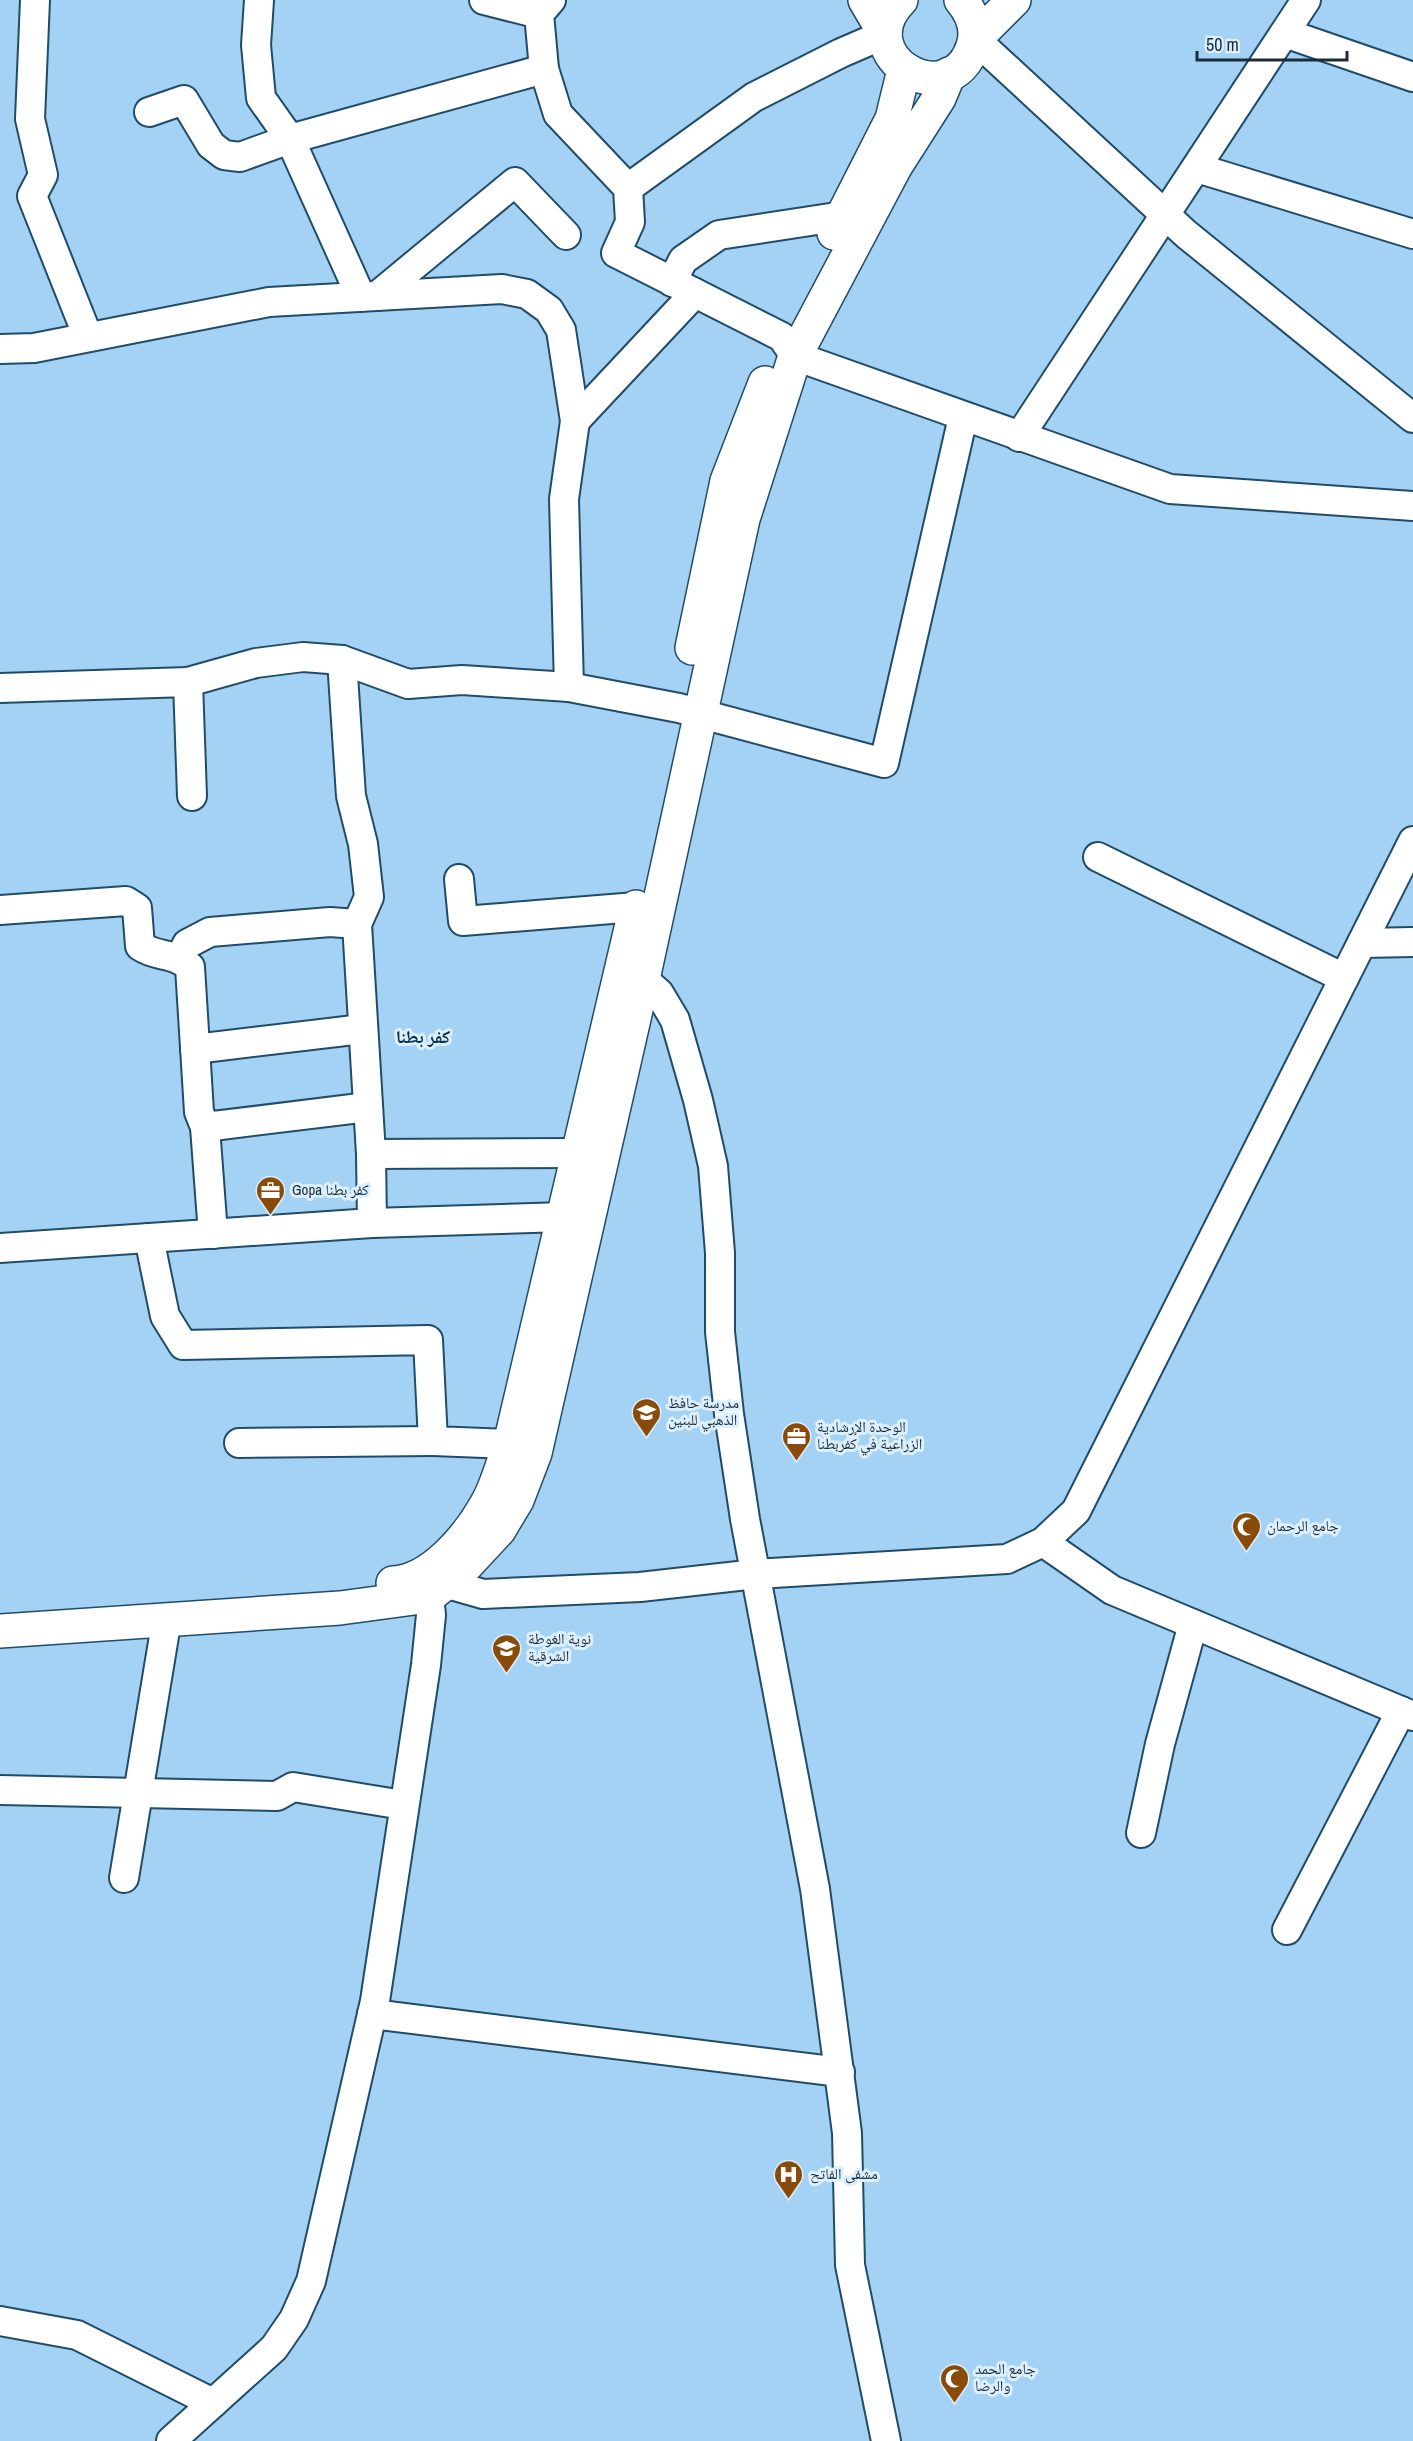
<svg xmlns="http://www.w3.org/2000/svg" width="1413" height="2441" viewBox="0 0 1413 2441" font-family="'Archivo Narrow','Noto Naskh Arabic',sans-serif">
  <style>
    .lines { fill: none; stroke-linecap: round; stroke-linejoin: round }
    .minor-casing { stroke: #204c69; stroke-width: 32 }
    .major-casing { stroke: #204c69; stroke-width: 36 }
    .minor { stroke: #fff; stroke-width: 28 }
    .major { stroke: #fff; stroke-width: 33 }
    .labels { text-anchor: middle; stroke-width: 6; stroke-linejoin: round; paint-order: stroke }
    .poi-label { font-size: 15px; fill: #1a2c39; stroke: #dceffd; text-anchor: start }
    .quarter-label { font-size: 18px; font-weight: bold; fill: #03344f; stroke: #dceffd }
  </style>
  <rect width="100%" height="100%" fill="#a3d2f4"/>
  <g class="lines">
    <defs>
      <g id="minor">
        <path d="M35,0L30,119L43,175L32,196L88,337"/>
        <path d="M259,0L256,45L261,98L290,139L361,297"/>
        <path d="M484,0L539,14"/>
        <path d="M551,0L539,14L544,69L558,114L628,188L630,222L616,253L782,337L795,356L1170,489L1413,506"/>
        <path d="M1285,33L1413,77"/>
        <path d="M975,39L1186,234L1413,418"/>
        <path d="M149,112L184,100L211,145L224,155L240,157L290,139L544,69"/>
        <path d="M1197,168L1413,234"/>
        <path d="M628,188L754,97L841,53L885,34"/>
        <path d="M672,282L683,260L719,235L843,216"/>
        <path d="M377,296L515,182L566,235"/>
        <path d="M0,349L34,348L269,302L502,289L527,294L549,310L561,330L575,421L564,499L569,687"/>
        <path d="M575,421L695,293"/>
        <path d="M1019,437L1306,0"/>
        <path d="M342,660L351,796L363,844L369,897L357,924L371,1154L372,1223"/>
        <path d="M188,682L192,796"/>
        <path d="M0,688L188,682L256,663L303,657L342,660L408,684L462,680L569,687L679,708L884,763L963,417"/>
        <path d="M1098,857L1344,978"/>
        <path d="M459,879L463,921L636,907"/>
        <path d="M0,910L126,901L137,908L140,946C158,958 174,952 190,967L199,1112L205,1127L213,1234"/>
        <path d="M1362,943L1413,942"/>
        <path d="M180,958L187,944L210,932L330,922L357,924"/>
        <path d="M643,979L659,993L675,1020L698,1100L713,1166L720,1253V1332L729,1414L745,1519L815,1889L847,2133L850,2265L886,2441"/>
        <path d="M195,1049L362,1029"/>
        <path d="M205,1127L368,1107"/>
        <path d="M371,1154L579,1153"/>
        <path d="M149,1238L165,1316L183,1345L428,1340L433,1441L510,1444"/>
        <path d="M0,1248L372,1223L564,1217"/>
        <path d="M239,1443L433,1441"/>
        <path d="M1043,1542L1112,1590L1413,1716"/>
        <path d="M448,1584L483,1594L640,1587L756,1574L1007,1559L1043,1542L1076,1511L1413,841"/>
        <path d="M0,1790L277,1796L293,1787L403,1805"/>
        <path d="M1141,1833L1160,1744L1193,1624"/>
        <path d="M124,1878L167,1618"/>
        <path d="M1287,1930L1401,1711"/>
        <path d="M372,2014L840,2072"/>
        <path d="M0,2321L77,2335L213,2403"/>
        <path d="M171,2441L274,2348L294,2319L311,2281L375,2001L426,1665L431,1615L429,1596"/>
      </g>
      <g id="major">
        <path d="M865,0L885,34"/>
        <path d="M901,0C846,56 950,117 973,46C979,28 972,13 961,0"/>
        <path d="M975,39L1014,0"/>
        <path d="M834,233L892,119L904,70"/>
        <path d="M692,648L727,481L765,383"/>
        <path d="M393,1583C432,1581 468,1537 486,1505C497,1487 502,1464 510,1444L636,907"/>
        <path d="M0,1631L340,1608L429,1596L459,1573L499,1530L517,1500L535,1453L643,979L743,519L795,356L895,167L939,98L949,74"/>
      </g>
    </defs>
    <use href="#minor" class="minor-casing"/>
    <use href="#major" class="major-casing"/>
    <use href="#minor" class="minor"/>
    <use href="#major" class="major"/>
  </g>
  <defs>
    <symbol id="office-pin" viewBox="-11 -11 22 30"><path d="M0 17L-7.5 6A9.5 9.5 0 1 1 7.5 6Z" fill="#884b09" stroke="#dceffd"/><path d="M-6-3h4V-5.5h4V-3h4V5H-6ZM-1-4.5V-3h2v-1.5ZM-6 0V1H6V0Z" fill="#fff"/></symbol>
    <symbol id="school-pin" viewBox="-11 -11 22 30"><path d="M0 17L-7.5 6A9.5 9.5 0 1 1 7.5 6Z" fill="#884b09" stroke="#dceffd"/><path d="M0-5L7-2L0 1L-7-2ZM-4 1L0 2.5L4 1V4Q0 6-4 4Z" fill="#fff"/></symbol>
    <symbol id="mosque-pin" viewBox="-11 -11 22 30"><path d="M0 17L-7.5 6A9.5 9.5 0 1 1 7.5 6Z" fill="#884b09" stroke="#dceffd"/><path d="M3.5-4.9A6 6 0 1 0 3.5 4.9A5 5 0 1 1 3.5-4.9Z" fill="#fff"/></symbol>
    <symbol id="hospital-pin" viewBox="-11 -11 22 30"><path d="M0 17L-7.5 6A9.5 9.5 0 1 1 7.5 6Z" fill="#884b09" stroke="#dceffd"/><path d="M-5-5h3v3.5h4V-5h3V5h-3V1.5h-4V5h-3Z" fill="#fff"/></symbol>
  </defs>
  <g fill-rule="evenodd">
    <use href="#office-pin" x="254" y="1174" width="33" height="45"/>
    <use href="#school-pin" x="630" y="1396" width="33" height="45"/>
    <use href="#office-pin" x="780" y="1420" width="33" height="45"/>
    <use href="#mosque-pin" x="1230" y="1510" width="33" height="45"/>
    <use href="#school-pin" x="490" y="1632" width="33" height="45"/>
    <use href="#hospital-pin" x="772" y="2158" width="33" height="45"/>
    <use href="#mosque-pin" x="938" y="2362" width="33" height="45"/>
  </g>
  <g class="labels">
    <g class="poi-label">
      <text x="292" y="1195">Gopa كفر بطنا</text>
      <text x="668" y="1408">مدرسة حافظ<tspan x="668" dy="17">الذهبي للبنين</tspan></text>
      <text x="817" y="1432">الوحدة الإرشادية<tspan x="817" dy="17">الزراعية في كفربطنا</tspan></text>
      <text x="1267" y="1531">جامع الرحمان</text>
      <text x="528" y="1644">نوية الغوطة<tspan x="528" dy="17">الشرقية</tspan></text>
      <text x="810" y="2179">مشفى الفاتح</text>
      <text x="975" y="2374">جامع الحمد<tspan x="975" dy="17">والرضا</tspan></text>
    </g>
    <g class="quarter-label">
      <text x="423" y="1043">كفر بطنا</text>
    </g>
  </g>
  <path d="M1197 51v9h150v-9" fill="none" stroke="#1a2c39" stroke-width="3"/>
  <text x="1206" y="51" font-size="18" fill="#1a2c39" stroke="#dceffd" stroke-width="4.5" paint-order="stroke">50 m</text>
</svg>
